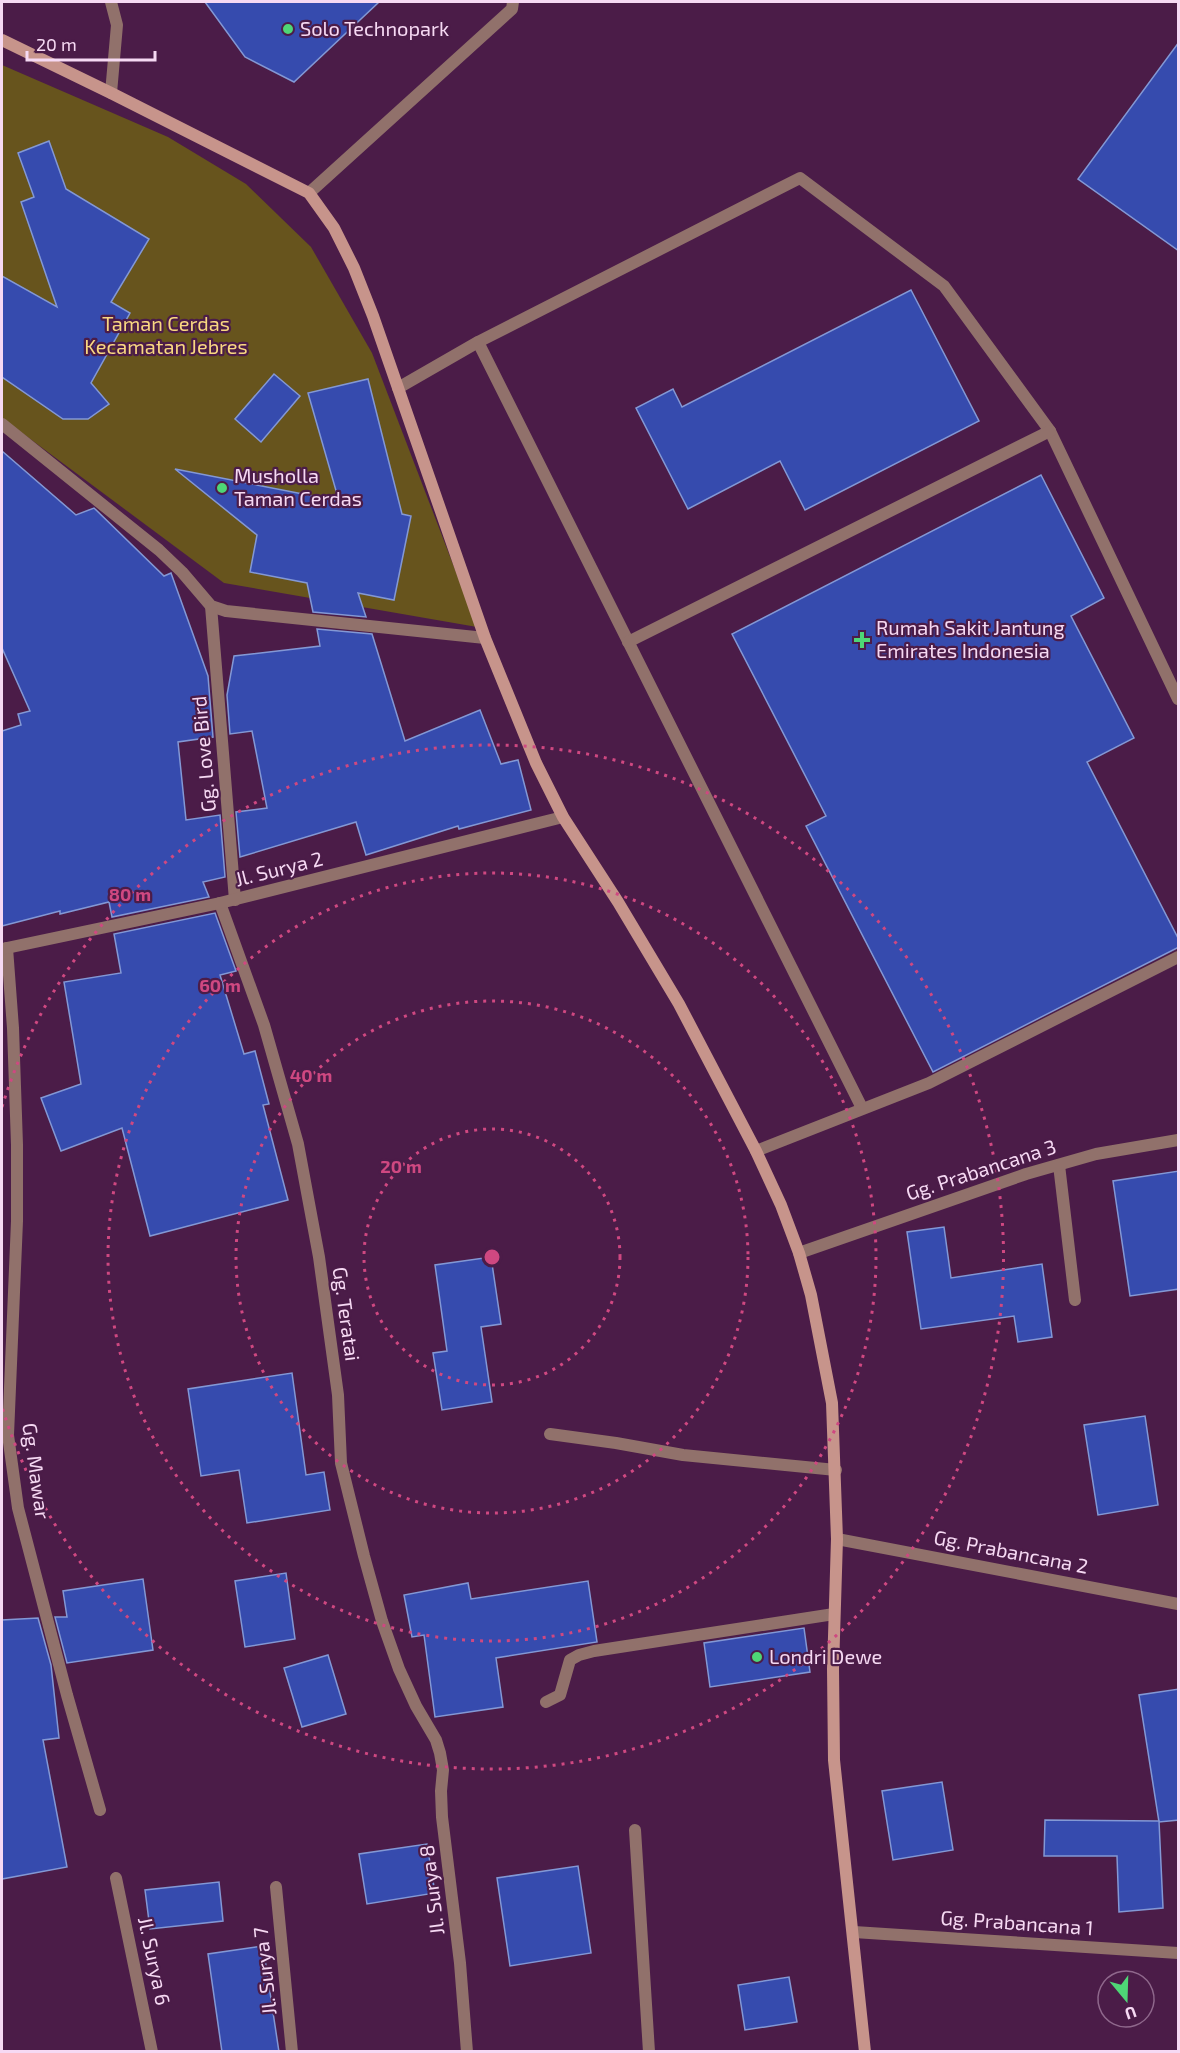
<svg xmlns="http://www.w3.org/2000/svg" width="1180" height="2053" viewBox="0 0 1180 2053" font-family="'Exo 2',sans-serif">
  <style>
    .green { fill: #67541d }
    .building { fill: #364bae; stroke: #8398d5; stroke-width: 1.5 }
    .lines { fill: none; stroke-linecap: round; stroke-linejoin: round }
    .lane { stroke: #91716b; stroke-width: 12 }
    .street { stroke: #91716b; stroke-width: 12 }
    .secondary { stroke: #c7948b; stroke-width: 12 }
    .ring { fill: none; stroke: #cf4881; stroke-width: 3; stroke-dasharray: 3 6 }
    .poi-dot { fill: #4ed676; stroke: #4b1c48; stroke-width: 2 }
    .labels { text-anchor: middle; stroke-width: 4.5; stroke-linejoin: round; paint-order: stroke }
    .poi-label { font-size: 20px; fill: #f6d9f3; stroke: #4b1c48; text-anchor: start }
    .park-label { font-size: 20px; fill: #f9d881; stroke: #4b1c48 }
    .street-label { font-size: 20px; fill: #f6d9f3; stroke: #4b1c48 }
    .centre { fill: #cf4881; stroke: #4b1c48; stroke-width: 3 }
    .ring-label { font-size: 18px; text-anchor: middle; font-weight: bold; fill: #cf4881; stroke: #4b1c48; stroke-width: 4.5; stroke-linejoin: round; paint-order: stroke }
  </style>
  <rect width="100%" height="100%" fill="#4b1c48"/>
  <path class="green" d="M2,65L168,137L246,184L311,247L372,353L477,627L224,583L2,418Z"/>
  <g class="building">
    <path d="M205,2H379L294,82L245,57Z"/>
    <path d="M1179,42V251L1078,179Z"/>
    <path d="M49,141L66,189L149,239L111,302L130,313L91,383L109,404L88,419H63L2,377V276L57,307L21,202L34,197L18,153Z"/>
    <path d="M911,290L979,421L805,510L780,461L688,509L636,408L673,389L682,407Z"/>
    <path d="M274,374L300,396L261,442L235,419Z"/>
    <path d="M368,379L402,514L411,516L394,600L358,593L366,617L313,612L307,583L250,572L257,535L175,469L339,501L308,393Z"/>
    <path d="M2,451L76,515L94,508L164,576L171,573L208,676L213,737L178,742L186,820L220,815L225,877L203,882L209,897L112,917L109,902L60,914V911L2,926V731L21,725L18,714L30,711L2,648Z"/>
    <path d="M1041,475L1104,598L1071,616L1134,738L1087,762L1179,940V947L933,1072L806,826L826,816L732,634Z"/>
    <path d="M317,629L372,634L405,741L480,710L501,764L518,760L531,810L459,829L458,826L366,855L356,822L240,857L236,812L267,808L252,731L230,734L227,695L234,656L320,646Z"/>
    <path d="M215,913L236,971L220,975L244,1054L255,1051L269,1104L263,1105L288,1200L150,1236L122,1128L61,1151L41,1098L81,1084L64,982L121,973L114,934Z"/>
    <path d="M1179,1171V1289L1130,1296L1113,1181Z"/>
    <path d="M944,1227L951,1278L1042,1264L1052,1337L1018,1342L1014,1316L921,1329L907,1232Z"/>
    <path d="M491,1257L501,1324L481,1327L492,1402L442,1410L433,1353L447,1351L435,1265Z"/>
    <path d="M292,1373L306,1475L324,1472L330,1510L247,1523L239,1470L201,1476L188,1389Z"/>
    <path d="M1145,1416L1158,1505L1098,1515L1084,1425Z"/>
    <path d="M286,1573L295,1639L245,1647L235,1581Z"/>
    <path d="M143,1579L153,1650L67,1663L55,1617H67L63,1591Z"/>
    <path d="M588,1581L597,1642L496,1658L503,1707L435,1717L424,1635L412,1637L404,1595L468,1583L471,1599Z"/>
    <path d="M38,1618L51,1665L59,1738L43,1740L67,1867L2,1879V1620Z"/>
    <path d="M804,1628L810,1672L710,1687L704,1643Z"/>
    <path d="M328,1655L346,1714L302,1727L284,1668Z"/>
    <path d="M1179,1689V1820L1159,1822L1139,1695Z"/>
    <path d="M942,1782L953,1850L893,1860L882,1791Z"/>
    <path d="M1045,1820L1159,1821L1163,1908L1119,1912L1117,1856H1044Z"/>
    <path d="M427,1844L435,1893L367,1904L359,1854Z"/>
    <path d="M578,1866L591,1953L510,1966L497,1878Z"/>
    <path d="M219,1882L223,1921L150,1929L145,1890Z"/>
    <path d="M263,1946L279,2052H222L208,1954Z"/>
    <path d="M789,1977L797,2022L745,2030L738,1985Z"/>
  </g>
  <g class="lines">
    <g class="lane">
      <path d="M111,2L117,25L111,93"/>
      <path d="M309,193L512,9L513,2"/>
      <path d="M478,342L862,1108"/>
      <path d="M398,388L478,342L800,178L944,286L1050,431L1178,699"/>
      <path d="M628,642L1050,431"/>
      <path d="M756,1151L929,1083L1178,957"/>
    </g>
    <g class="street">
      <path d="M2,424L159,550L182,572L211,606L226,611L485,638"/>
      <path d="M211,606L235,900"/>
      <path d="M220,903L264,1025L298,1144L319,1257L338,1395L341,1463L364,1556L382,1621L399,1669L416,1706L436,1740L440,1753L443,1770L441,1791L442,1817L460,1963L467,2052"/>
      <path d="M7,948L13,1028L17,1145V1221L8,1435L18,1508L67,1695L100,1810"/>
      <path d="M2,949L220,903L563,817"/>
      <path d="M1059,1165L1075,1300"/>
      <path d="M799,1253L1026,1174L1096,1154L1178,1140"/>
      <path d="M550,1434L616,1443L683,1455L836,1470"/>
      <path d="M837,1539L1178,1604"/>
      <path d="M546,1702L560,1695L570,1660L579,1655L594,1651L834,1614"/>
      <path d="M635,1830L649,2052"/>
      <path d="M116,1878L152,2052"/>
      <path d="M276,1887L292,2052"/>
      <path d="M854,1932L1178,1953"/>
    </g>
    <path class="secondary" d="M2,40L111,93L309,193L334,228L354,268L373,316L485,638L536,763L563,817L618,902L679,1004L756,1151L781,1205L799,1253L811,1295L832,1403L837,1539L833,1669L834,1760L865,2052"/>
  </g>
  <g class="ring">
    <circle cx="492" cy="1257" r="128"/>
    <circle cx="492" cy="1257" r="256"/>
    <circle cx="492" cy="1257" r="384"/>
    <path d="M2 1107A512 512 0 1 1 2 1407"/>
  </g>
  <g class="poi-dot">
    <circle cx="288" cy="29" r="6"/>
    <circle cx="222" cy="488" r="6"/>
    <path d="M859 631h6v6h6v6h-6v6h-6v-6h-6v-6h6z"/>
    <circle cx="757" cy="1657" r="6"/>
  </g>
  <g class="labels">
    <g class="poi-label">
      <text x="300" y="36">Solo Technopark</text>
      <text x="234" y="483">Musholla<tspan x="234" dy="23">Taman Cerdas</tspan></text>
      <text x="876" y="635">Rumah Sakit Jantung<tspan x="876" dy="23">Emirates Indonesia</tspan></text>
      <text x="769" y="1664">Londri Dewe</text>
    </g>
    <g class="park-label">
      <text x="166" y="331">Taman Cerdas<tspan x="166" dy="23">Kecamatan Jebres</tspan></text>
    </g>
    <g class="street-label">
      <text transform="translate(204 754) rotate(-95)" y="7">Gg. Love Bird</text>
      <text transform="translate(279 869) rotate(-14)" y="7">Jl. Surya 2</text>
      <text transform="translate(981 1170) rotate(-18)" y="7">Gg. Prabancana 3</text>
      <text transform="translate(346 1314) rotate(82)" y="7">Gg. Teratai</text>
      <text transform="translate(36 1471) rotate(82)" y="7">Gg. Mawar</text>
      <text transform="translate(1011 1552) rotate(11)" y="7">Gg. Prabancana 2</text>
      <text transform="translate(432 1890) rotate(-97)" y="7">Jl. Surya 8</text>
      <text transform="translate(1017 1923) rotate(4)" y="7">Gg. Prabancana 1</text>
      <text transform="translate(154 1961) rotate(78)" y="7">Jl. Surya 6</text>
      <text transform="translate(265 1971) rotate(-96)" y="7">Jl. Surya 7</text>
    </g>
  </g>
  <circle cx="492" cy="1257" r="9" class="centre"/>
  <g class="ring-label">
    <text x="130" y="901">80 m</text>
    <text x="220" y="992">60 m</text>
    <text x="311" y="1082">40 m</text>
    <text x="401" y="1173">20 m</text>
  </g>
  <rect width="1180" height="2053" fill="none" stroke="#f6d9f3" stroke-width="6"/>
  <g transform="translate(1126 1999) rotate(161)"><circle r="28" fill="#4b1c48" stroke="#8f688c" stroke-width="1.5"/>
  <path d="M0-4.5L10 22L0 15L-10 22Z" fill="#4ed676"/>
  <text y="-9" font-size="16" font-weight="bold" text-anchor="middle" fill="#f6d9f3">U</text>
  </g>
  <path d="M27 51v9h128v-9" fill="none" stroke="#f6d9f3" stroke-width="3"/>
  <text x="36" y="51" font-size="18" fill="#f6d9f3" stroke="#4b1c48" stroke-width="4.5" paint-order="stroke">20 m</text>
</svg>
